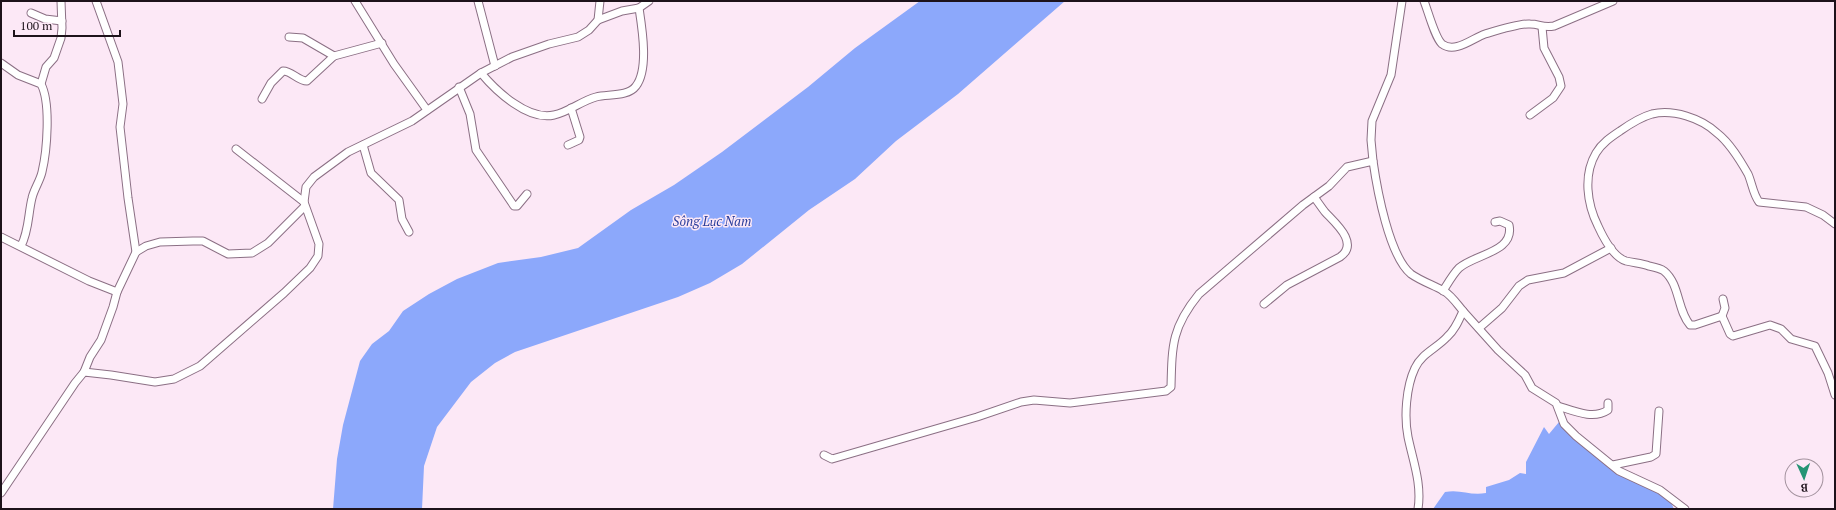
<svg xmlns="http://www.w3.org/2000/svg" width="1836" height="510" viewBox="0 0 1836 510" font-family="'PT Serif',serif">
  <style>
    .water { fill: #8ca8fb }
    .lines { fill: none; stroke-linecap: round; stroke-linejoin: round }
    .minor-casing { stroke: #8b6f84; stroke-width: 9 }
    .minor { stroke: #fff; stroke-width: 7 }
    .labels { text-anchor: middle; stroke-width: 3; stroke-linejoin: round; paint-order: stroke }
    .water-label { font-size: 13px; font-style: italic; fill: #2b3e9c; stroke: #fce8f6 }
  </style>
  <rect width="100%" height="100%" fill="#fce8f6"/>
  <g class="water">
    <path d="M920,1H1065L958,94L896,141L855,179L809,210L742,264L710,283L678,297L515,352L495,363L471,382L437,427L424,466L422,509H333L337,459L343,425L360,361L372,344L389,331L403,311L429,294L457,279L498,263L541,257L578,248L631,210L674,185L722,152L808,87L855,48Z"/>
    <path d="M1559,422L1578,441L1670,500L1674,509H1433L1445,492C1461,489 1470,496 1486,493V487L1509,480L1520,473L1526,474V462L1544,427L1549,434Z"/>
  </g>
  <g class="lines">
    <defs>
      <g id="minor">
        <path d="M96,1L118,62L123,104L120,127L128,198L136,252"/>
        <path d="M355,1L394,64L427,110"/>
        <path d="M478,1L495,66"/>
        <path d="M1424,1C1428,11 1435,38 1442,44C1455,54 1473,38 1485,34C1495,31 1520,23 1530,24C1540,24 1542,28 1554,26L1613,1"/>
        <path d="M31,13L45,19L62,21"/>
        <path d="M598,20L600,1"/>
        <path d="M289,37L303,38L334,56"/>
        <path d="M1,63L18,75L41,84C51,103 47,151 42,172C40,181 34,189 32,198C28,214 29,231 21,246"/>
        <path d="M481,73C496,91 528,121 554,115C569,112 581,101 596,97C608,94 628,97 636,86C649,69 642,28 639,8"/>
        <path d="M41,84L46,67L54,58L61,38L62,28L61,1"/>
        <path d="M459,87L470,114L476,150L514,206H517L527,194"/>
        <path d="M262,99L271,83L283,71C292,71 298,81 307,81L334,56L382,43"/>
        <path d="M1530,115L1553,98L1561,86L1559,77L1544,48L1542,27"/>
        <path d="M363,145L371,173L399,200L402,219L409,232"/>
        <path d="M568,145L579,140L580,137L571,108"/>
        <path d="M236,149L304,202"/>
        <path d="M1373,161L1371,140L1372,121L1391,75L1402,1"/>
        <path d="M1835,224L1823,215L1806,207L1759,202C1753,194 1752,183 1748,174C1740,160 1730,143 1717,133C1701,118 1673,109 1652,114C1641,117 1630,124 1620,131C1611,137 1602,143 1596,153C1583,175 1587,204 1598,226C1603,237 1613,257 1626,261C1634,263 1642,263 1649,266C1654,267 1660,268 1664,271C1680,284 1677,310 1690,325H1695L1722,316L1730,334L1733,336L1770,325L1781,329L1791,339L1815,346L1828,373L1835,395"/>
        <path d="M1,237L89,281L117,292"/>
        <path d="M1443,291C1448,283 1453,274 1459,268C1475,254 1515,252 1509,225L1500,221L1495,222"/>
        <path d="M1264,304L1287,285L1340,257C1360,243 1334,222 1325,212C1321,207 1318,202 1314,197"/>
        <path d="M1463,311L1498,350L1525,375L1532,388L1556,403L1564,424L1576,436L1619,471L1660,490L1685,509"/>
        <path d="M1722,316L1725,308L1723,299"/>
        <path d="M1479,328L1502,308L1519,286L1528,280L1564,273L1611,248"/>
        <path d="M84,372L90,357L101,340L113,307L117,292L136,252L146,246L160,242L193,241H203L228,254L252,253L268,243L304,207"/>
        <path d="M1558,406C1574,411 1593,420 1608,410V403"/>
        <path d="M824,455L832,459L977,417L1021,402L1034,400L1070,403L1166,391L1171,387C1172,345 1172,327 1199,294L1303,205L1329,186L1347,167L1373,161C1377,189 1389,256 1411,274C1421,281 1433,285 1444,291C1452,296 1457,304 1463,311C1459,320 1455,330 1447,337C1437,348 1421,354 1415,368C1406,387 1404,417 1408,437C1413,461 1422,484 1418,509"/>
        <path d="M1613,465L1651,457L1656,454L1659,411"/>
        <path d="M1,493L75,383L84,372L111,375L155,382L174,379L200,366L284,293L310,268L318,256L319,244L304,202L306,187L314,177L348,152L412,121L481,73L512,57L549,44L578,37L589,30L598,20L622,11L639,8L649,1"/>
      </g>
    </defs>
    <use href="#minor" class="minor-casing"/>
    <use href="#minor" class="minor"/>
  </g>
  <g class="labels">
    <g class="water-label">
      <text x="712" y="226">Sông Lục Nam</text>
    </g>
  </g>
  <rect width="1836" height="510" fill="none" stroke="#1d121a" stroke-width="4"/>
  <g transform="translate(1804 478) rotate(177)"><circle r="19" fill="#fce8f6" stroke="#a3929e"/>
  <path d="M0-3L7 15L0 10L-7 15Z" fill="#259474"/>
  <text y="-6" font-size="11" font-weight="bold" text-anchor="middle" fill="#1d121a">B</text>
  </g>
  <path d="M14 30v6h106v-6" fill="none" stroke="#1d121a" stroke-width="2"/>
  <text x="20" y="30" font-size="12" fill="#1d121a" stroke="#fce8f6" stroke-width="3" paint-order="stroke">100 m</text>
</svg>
